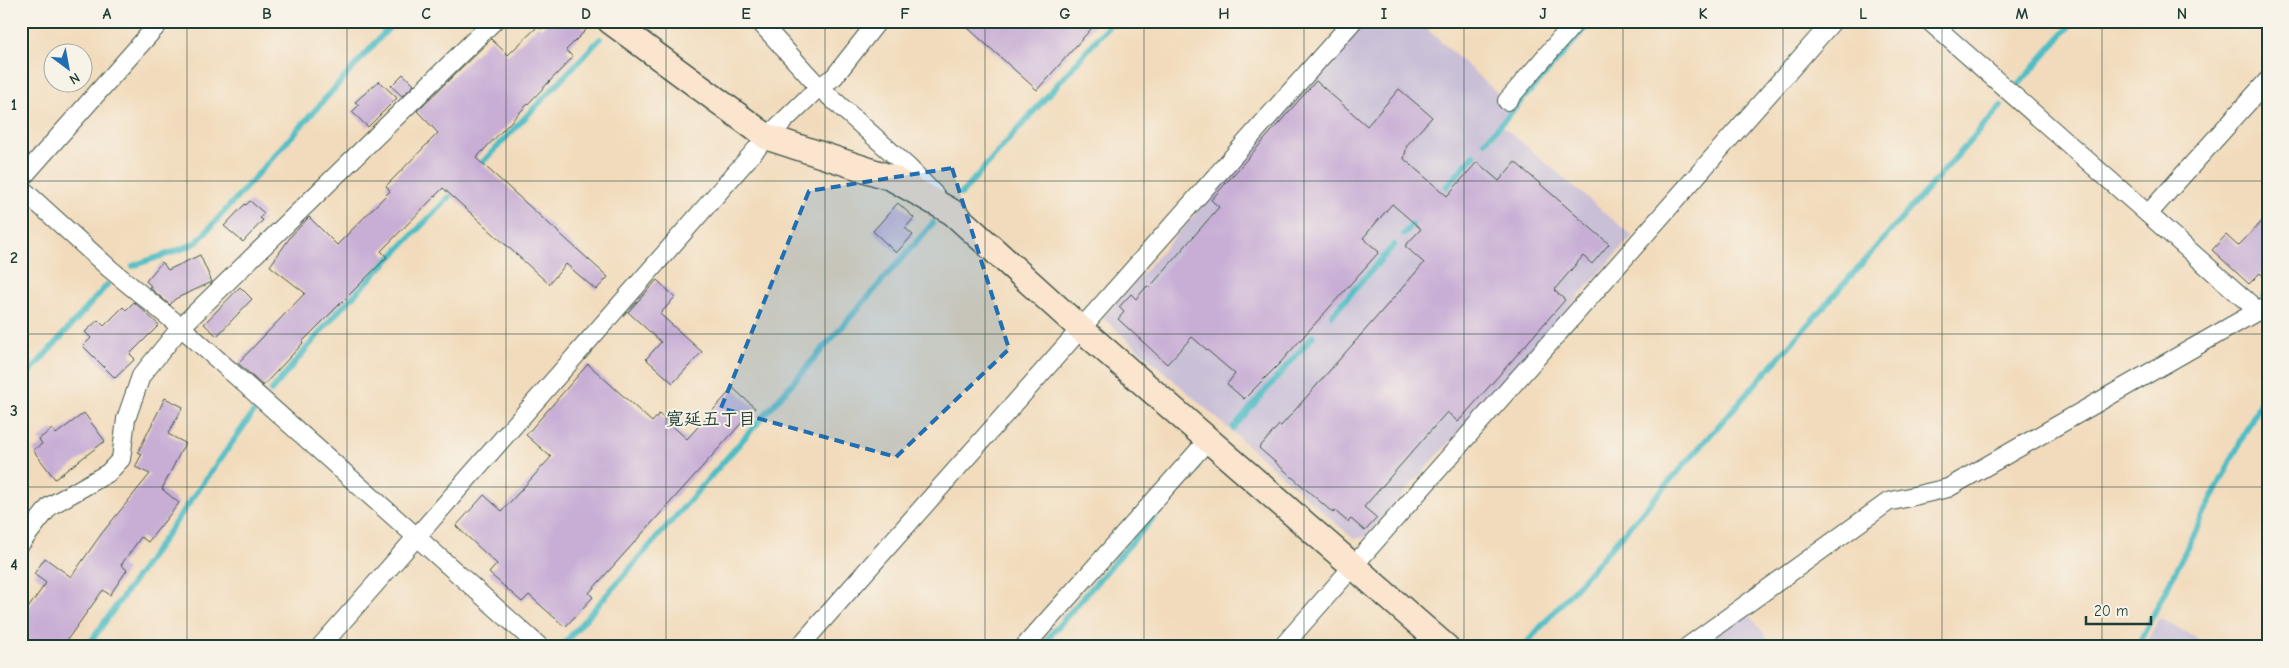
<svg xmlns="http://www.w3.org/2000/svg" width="2289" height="668" viewBox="0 0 2289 668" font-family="'Comic Neue','Klee One',sans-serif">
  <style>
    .industrial { fill: #c9bfd7 }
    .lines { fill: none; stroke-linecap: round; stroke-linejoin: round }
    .stream { stroke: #4fbdc5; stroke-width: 6 }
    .building { fill: #c8aed5 }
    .street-casing { stroke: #3f5548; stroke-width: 20 }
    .secondary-casing { stroke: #3f5548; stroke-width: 28 }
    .street { stroke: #fff; stroke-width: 18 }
    .secondary { stroke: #fbe5cf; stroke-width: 25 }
    .marked { fill: #1f6fb2; fill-opacity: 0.2; stroke: #1f6fb2; stroke-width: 4; stroke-dasharray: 10 6; stroke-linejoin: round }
    .grid { fill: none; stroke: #1f3d34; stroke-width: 1; stroke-opacity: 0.55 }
    .labels { text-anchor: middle; stroke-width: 4; stroke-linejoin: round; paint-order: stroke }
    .neighbourhood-label { font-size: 18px; font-weight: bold; fill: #1f3d34; stroke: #f7f3e8 }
    .neatline { fill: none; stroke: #1f3d34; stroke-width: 2 }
    .grid-label { font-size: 16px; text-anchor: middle; font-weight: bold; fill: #1f3d34 }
  </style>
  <rect width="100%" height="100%" fill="#f7f3e8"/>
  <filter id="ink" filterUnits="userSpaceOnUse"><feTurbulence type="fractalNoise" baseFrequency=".02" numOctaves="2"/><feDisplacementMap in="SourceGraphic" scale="10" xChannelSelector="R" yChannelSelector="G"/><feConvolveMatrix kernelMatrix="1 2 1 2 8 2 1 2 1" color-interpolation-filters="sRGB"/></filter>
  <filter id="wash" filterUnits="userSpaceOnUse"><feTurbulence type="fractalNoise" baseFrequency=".0096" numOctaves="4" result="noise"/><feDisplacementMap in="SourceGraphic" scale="20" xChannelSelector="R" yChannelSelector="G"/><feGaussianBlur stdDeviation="1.12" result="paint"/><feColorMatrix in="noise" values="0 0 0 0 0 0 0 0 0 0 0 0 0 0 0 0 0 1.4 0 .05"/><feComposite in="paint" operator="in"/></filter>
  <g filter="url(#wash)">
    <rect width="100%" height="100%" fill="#f2dbbc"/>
    <g class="industrial">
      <path d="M1366,21H1418L1513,107L1499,123L1632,236L1365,537L1354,539L1103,318Z"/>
      <path d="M1744,615L1751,617L1774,647H1701Z"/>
      <path d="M2159,618L2212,647H2144Z"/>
    </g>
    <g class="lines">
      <g class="stream">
        <path d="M2019,84L2074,21"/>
        <path d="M1485,142L1592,21"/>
        <path d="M477,168L600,39"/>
        <path d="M1447,186L1474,155"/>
        <path d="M961,194L1113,21"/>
        <path d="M1404,234L1419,217"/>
        <path d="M133,266C154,257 177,253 197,242L395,21"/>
        <path d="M2264,296L2268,294"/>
        <path d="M1332,315L1394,245"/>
        <path d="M21,382L107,285"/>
        <path d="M271,391L333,317L456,190"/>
        <path d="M1233,428L1313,336"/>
        <path d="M87,647L253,413"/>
        <path d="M561,647L933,223"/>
        <path d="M1040,647L1197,468"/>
        <path d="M1523,647L2001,106"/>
        <path d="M2137,647L2268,387"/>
      </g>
    </g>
    <g id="blocks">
      <g class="building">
        <path d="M549,21H577L586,30L566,50L573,57L476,158L608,277L596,290L566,264L549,284L443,188L381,251L387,257L302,342L303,343L263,386L238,363L305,293L270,266L291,236L309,217L337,245L390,191L386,186L438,133L417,111L491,39L508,55L538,26L541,29Z"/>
        <path d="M960,21H1098L1037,90Z"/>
        <path d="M403,74L414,85L402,96L391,86Z"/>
        <path d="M379,81L397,98L368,127L352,112L359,105L355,102Z"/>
        <path d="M1316,81L1367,126L1399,89L1432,117L1407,145L1404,159L1447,196L1477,162L1499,181L1515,162L1609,244L1592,264L1583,256L1554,290L1565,300L1458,422L1447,412L1364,507L1377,518L1365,531L1351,519L1348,522L1335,511L1333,513L1259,448L1279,425L1281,426L1424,263L1405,246L1421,229L1392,204L1363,238L1379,252L1279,364L1244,399L1227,384L1235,374L1192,337L1167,364L1118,319L1124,312L1119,307L1131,294L1136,299L1147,286L1149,288L1219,207L1211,200Z"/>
        <path d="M250,201L264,213L260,218L263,220L243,242L224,226L245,204L246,205Z"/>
        <path d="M898,203L914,218L905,228L913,235L896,253L873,231Z"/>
        <path d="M2268,215V281L2260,273L2249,284L2212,250L2226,235L2238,246Z"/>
        <path d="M200,255L212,282L175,299L170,305L149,287L151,286L146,281L162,262L168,270Z"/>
        <path d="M657,280L675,297L660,314L702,352L673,383L646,359L661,342L628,312Z"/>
        <path d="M240,287L252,299L217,336L204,324Z"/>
        <path d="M134,302L159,325L130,354L135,359L115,378L83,346L91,338L85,332L98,320L104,326L123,307L126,310Z"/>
        <path d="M588,364L652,422L659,414L687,439L733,388L755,408L589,593L593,597L565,627L529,595L522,602L489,573L497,564L456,526L484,495L502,511L551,457L526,435Z"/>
        <path d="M165,398L183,407L168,434L185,443L162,489L179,503L148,542L141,537L121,565L127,570L110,595L103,590L62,647H21V618L46,583L34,574L45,558L71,577L102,533L150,474L135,467L142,454L138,452Z"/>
        <path d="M84,413L105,441L55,479L33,450L42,444L39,439L52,429L56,434Z"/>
      </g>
    </g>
  </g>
  <g filter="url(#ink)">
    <use href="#blocks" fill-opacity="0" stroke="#3f5548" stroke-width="1"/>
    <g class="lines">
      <defs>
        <g id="street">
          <path d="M759,21L819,87L909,168L936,196"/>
          <path d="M1929,21L2258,311"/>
          <path d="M1507,101L1576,21"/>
          <path d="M21,179L161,21"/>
          <path d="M21,188L110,269L181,327L540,647"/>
          <path d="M2148,214L2268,80"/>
          <path d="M21,543L50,506L108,473L121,459L126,419L141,376L181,327L494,21"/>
          <path d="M320,647L767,137L819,87L834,77L878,21"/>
          <path d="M799,647L1353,21"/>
          <path d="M1024,647L1208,440"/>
          <path d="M1282,647L1833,21"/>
          <path d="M1687,647L1888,502L1948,488L2268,305"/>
        </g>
        <path id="secondary" d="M610,21L767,137L892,178L952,212L1080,328L1446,647"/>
      </defs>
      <use href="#street" class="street-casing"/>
      <use href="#secondary" class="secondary-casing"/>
      <use href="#street" class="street"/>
      <use href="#secondary" class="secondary"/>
    </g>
  </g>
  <path class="marked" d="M952,168L1009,349L896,457L721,408L809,191Z"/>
  <path class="grid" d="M187,21V647M347,21V647M506,21V647M666,21V647M825,21V647M985,21V647M1144,21V647M1304,21V647M1464,21V647M1623,21V647M1783,21V647M1942,21V647M2102,21V647M21,181H2268M21,334H2268M21,487H2268"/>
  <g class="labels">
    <g class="neighbourhood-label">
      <text x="711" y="425">寛延五丁目</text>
    </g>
  </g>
  <rect width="2289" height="668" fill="none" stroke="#f7f3e8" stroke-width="55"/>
  <g transform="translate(68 68) rotate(148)"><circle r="24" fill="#f7f3e8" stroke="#a1aaa0"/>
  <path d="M0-4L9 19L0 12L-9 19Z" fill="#1f6fb2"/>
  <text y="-8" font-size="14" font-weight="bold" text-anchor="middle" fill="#1f3d34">N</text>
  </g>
  <path d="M2086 616v8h65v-8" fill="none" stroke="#1f3d34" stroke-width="2.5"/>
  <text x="2094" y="616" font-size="15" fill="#1f3d34" stroke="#f7f3e8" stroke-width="4" paint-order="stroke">20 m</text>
  <rect x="28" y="28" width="2234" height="612" class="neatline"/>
  <g class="grid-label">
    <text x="107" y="19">A</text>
    <text x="267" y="19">B</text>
    <text x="426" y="19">C</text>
    <text x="586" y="19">D</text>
    <text x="746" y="19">E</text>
    <text x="905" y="19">F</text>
    <text x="1065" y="19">G</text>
    <text x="1224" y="19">H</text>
    <text x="1384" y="19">I</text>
    <text x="1543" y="19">J</text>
    <text x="1703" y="19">K</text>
    <text x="1863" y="19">L</text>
    <text x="2022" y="19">M</text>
    <text x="2182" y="19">N</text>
    <text x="14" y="110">1</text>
    <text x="14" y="263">2</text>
    <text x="14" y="416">3</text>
    <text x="14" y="570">4</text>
  </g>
</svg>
